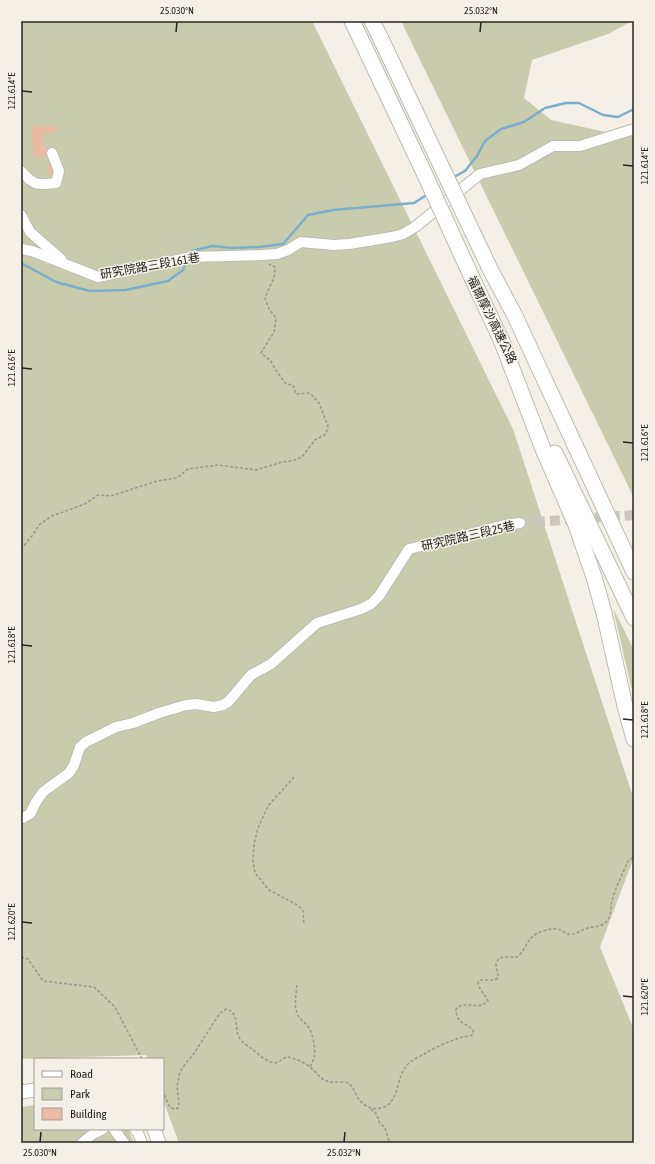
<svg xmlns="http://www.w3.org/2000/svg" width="655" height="1164" viewBox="0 0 655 1164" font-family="'Asap Condensed','Noto Sans TC',sans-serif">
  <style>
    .green { fill: #c8ccad }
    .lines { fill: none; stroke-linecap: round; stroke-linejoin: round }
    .stream { stroke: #7eadcb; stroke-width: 2.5 }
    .building { fill: #ebbaa2 }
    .minor-tunnel { stroke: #cbc7bf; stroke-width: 10; stroke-dasharray: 10 5; stroke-linecap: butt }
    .minor-casing { stroke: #bdbab1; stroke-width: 12 }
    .major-casing { stroke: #bdbab1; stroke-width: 15 }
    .highway-casing { stroke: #bdbab1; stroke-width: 17 }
    .path { stroke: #98958e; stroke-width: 1.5; stroke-dasharray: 3 2; stroke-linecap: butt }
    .minor { stroke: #fff; stroke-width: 10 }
    .major { stroke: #fff; stroke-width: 13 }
    .highway { stroke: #fff; stroke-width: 15 }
    .highway-bridge-casing { stroke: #bdbab1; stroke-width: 17; stroke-linecap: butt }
    .highway-bridge { stroke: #fff; stroke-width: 15 }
    .ticks { fill: none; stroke: #262421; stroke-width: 1.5 }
    .labels { text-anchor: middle; stroke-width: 3; stroke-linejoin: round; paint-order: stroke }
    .street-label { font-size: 12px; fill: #262421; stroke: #f4f0e7 }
    .neatline { fill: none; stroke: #262421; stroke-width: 1.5 }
    .ticks-label { font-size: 10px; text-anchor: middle; fill: #262421 }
  </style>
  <rect width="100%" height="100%" fill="#f4f0e7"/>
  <g class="green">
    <path d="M21,21H312L513,429L634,800V857L600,947L634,1030V1143H179L163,1100V1059H148L146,1055L21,1059Z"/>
    <path d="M401,21H632L608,34L532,60L524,98L551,120L615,134L634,129V498Z"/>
    <path d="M613,608L634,650V697L632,691Z"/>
    <path d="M35,1105V1129H128L134,1143H21V1107Z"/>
  </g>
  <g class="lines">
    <g class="stream">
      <path d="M452,178L465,171L477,156L485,141L501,129L524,122L545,108L566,103H579L603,115L618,117L634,109"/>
      <path d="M192,251L212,246L232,248L259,247L283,244L308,215L333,210L414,203L428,194"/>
      <path d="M21,263L56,282L90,291L126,290L168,281L183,270L185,265"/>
    </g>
  </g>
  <g class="building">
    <path d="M57,126V132L43,133V147H50L51,155L34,158L32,127Z"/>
    <path d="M51,165L53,174L49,176L46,166Z"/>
  </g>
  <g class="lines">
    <path class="minor-tunnel" d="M520,523L634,515"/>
    <defs>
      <g id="minor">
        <path d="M21,171C34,186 37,185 56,183L59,171L52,153"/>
        <path d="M21,215L30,232L61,259"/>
        <path d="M21,249L32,251L98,277L191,257L262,255L277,254L288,250L301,242L334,245L349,244L392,237L403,234L415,227L480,174L519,165L553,146H580L634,129"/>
        <path d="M21,818H23L30,814L36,802L43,792L69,773L74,765L80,747L86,742L116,727L133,723L159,713L186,705L196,704L214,707L223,705L229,701L251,675L271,664L317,623L361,609L371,604L379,596L409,549L505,525L520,523"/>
        <path d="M114,1129L124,1143"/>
        <path d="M135,1129L138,1133L142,1143"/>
        <path d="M82,1143L93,1134L103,1129"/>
      </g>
      <g id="major">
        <path d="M21,1092L35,1090"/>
        <path d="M154,1129L159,1143"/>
      </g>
      <g id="highway">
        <path d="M352,21L365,48"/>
        <path d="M372,21L381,39"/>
        <path d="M490,269L514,314L634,572"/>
        <path d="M473,280L504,346"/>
        <path d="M500,337L543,449L576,525L594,577L604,613L625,706L634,739"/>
        <path d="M555,453L634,618"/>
      </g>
    </defs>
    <use href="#minor" class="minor-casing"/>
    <use href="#major" class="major-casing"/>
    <use href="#highway" class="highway-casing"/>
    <g class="path">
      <path d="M21,549L32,536L40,524L52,516L85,504L98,495L111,496L157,481L177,478L188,469L218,465L256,470L282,462L292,461L302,457L315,440L326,434L328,426L319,403L310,393L296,394L293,385L286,384L275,369L271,361L261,353L274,332L276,318L269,309L265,298L271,284L274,278L275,267L269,264"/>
      <path d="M294,777L268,806L258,828L254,844L253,861L255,873L269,890L299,906L303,911L304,925"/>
      <path d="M21,957L28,959L43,981L94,987L115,1007L142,1059"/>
      <path d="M297,985C296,995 294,1005 297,1013C299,1019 303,1021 307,1025C313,1032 316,1049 314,1058C313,1061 311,1064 310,1067"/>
      <path d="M163,1090L168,1104L171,1108L175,1109L178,1108L179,1103L177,1086L180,1072L185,1064L193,1055L220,1013L226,1009C240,1012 234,1028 239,1037C241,1042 248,1046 252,1049C259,1054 270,1066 278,1062C284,1059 285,1055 292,1058C299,1060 308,1064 313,1070C318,1074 320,1079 327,1081C334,1084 341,1080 348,1083C353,1086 355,1093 358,1098C364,1107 374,1111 384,1107C399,1101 396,1080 405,1068C409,1061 417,1058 424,1054C436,1047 449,1041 463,1037C465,1036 470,1037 472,1035C474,1034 473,1032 473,1030C465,1022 456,1024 456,1009C466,999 476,1012 488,1001C485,994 479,990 478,983L481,980H494L498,978C498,973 496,968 496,964C498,954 510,958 517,957C527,949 525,941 536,934C542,931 550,928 557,929C561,929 564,933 568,934C574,936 579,931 585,929C591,926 599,928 605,923C612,918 610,908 612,901C615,888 623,873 628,861L634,857"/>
      <path d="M371,1109L376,1113V1115L379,1119V1122L385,1128L389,1141"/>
    </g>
    <use href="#minor" class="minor"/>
    <use href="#major" class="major"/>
    <use href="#highway" class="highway"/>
    <defs>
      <g id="highway-bridge">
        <path d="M381,39L490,269"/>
        <path d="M365,48L426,177L473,280"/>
      </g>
    </defs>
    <use href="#highway-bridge" class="highway-bridge-casing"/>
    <use href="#highway-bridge" class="highway-bridge"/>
  </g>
  <path class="ticks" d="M176,32L177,22M480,32L481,22M22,91L32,92M623,165L633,166M22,368L32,369M623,442L633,443M22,645L32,646M623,719L633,720M22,922L32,923M623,996L633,997M40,1142L41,1132M344,1142L345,1132"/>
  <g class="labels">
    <g class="street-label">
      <text transform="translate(150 266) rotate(-10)" y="4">研究院路三段161巷</text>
      <text transform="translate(492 320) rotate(64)" y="4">福爾摩沙高速公路</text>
      <text transform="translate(468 536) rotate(-13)" y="4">研究院路三段25巷</text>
    </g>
  </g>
  <rect width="655" height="1164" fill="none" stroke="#f4f0e7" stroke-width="44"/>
  <rect x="34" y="1058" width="130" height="72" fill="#f4f0e7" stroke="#a29e98"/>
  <rect x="42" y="1071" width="20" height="6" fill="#ffffff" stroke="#a29e98"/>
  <text x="70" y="1078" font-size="12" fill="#262421">Road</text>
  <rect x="42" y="1088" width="20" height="12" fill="#c8ccad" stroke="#a29e98"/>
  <text x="70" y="1098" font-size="12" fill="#262421">Park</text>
  <rect x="42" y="1108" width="20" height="12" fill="#ebbaa2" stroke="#a29e98"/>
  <text x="70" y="1118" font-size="12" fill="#262421">Building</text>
  <rect x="22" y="22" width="611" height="1120" class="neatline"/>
  <g class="ticks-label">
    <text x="177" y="14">25.030°N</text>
    <text x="481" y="14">25.032°N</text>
    <text transform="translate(11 91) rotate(-90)" y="4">121.614°E</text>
    <text transform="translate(644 166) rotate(-90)" y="4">121.614°E</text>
    <text transform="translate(11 368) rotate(-90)" y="4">121.616°E</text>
    <text transform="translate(644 443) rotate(-90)" y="4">121.616°E</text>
    <text transform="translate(11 645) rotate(-90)" y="4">121.618°E</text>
    <text transform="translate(644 720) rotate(-90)" y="4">121.618°E</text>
    <text transform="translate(11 922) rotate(-90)" y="4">121.620°E</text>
    <text transform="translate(644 997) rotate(-90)" y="4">121.620°E</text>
    <text x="40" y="1156">25.030°N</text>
    <text x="344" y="1156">25.032°N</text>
  </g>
</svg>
